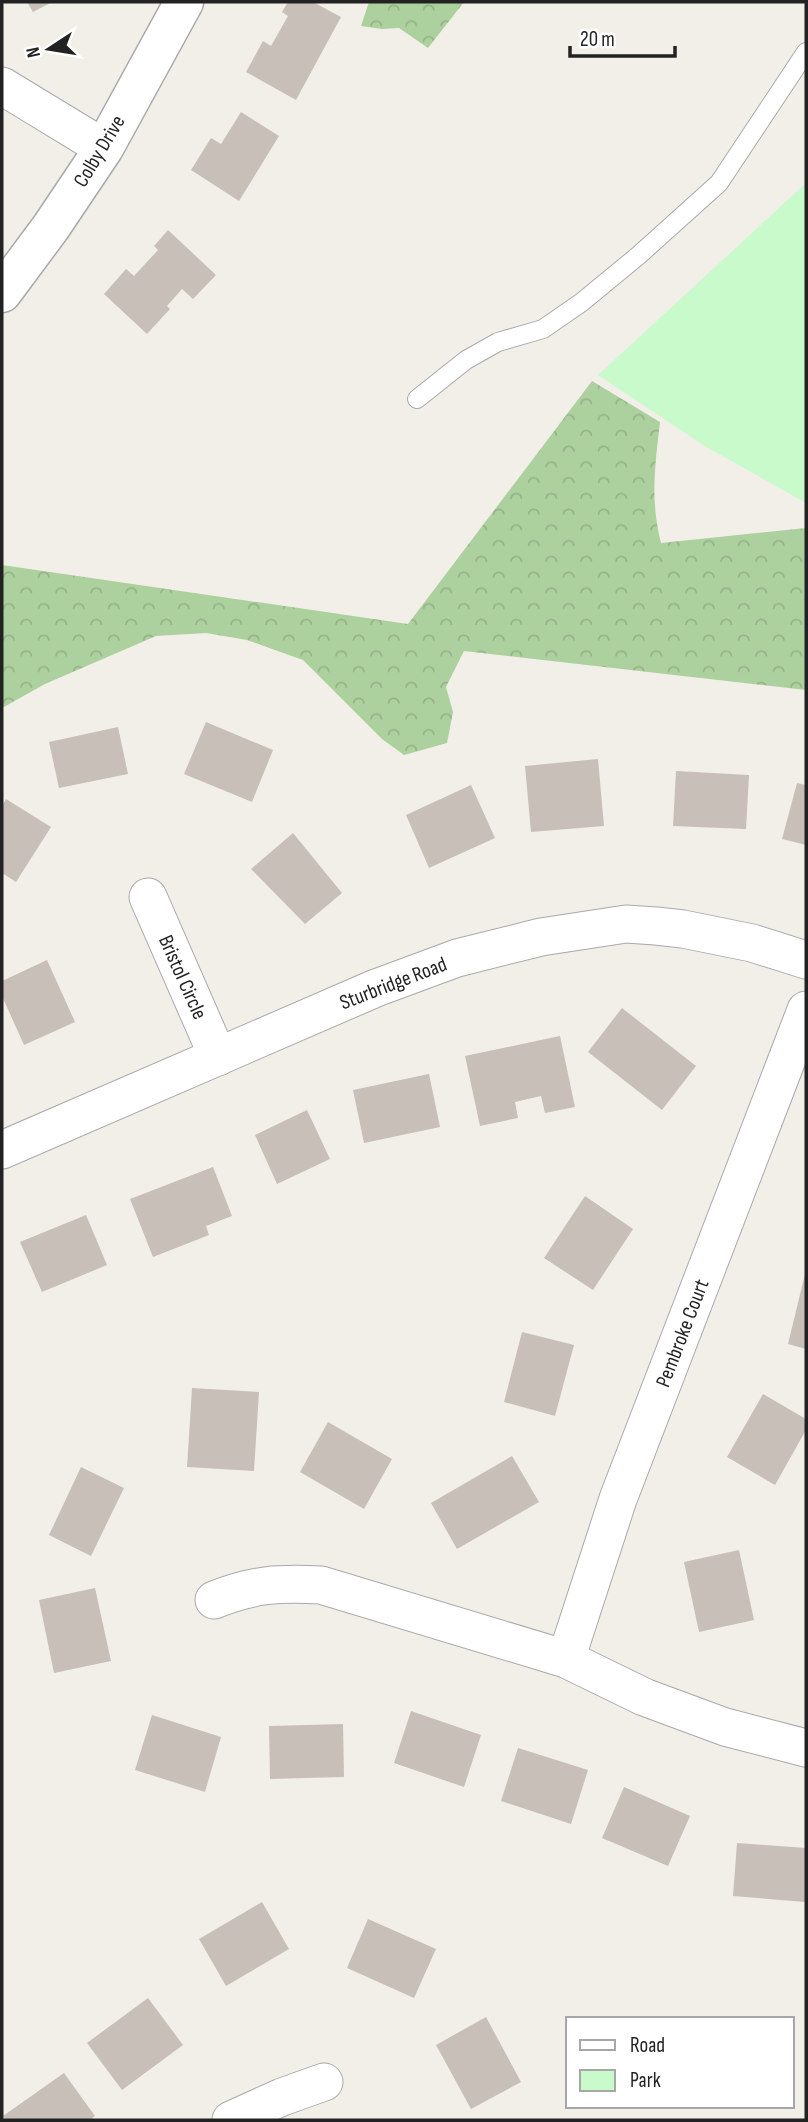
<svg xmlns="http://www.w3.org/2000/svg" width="808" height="2122" viewBox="0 0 808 2122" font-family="'Sofia Sans Condensed',sans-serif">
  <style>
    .forest { fill: url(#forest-crowns) }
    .park { fill: #c8facc }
    .building { fill: #c7bfb8 }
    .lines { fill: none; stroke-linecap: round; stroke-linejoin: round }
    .service-casing { stroke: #a9a9a9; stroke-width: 20 }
    .minor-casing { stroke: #a9a9a9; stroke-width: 39 }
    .tertiary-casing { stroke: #a9a9a9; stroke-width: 41 }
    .service { stroke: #fff; stroke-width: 18 }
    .minor { stroke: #fff; stroke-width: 37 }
    .tertiary { stroke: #fff; stroke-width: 38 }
    .labels { text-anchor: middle; stroke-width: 5; stroke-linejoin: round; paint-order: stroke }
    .street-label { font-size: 21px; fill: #222; stroke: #fff }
  </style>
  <defs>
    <pattern id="forest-crowns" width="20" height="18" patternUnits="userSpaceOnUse" patternTransform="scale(1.75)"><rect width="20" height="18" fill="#add19e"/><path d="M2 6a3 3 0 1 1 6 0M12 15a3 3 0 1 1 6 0" fill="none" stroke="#95b388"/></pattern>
  </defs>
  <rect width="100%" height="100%" fill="#f2efe9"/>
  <g class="forest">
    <path d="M369,2H464L428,48L399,28L382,29L361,26Z"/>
    <path d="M592,381L660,422C655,466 650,500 661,543L806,528V690L464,651L446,687L453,712L447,743L404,755L382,739L303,660L247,640L206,633L156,636L45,684L2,708V565L408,624Z"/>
  </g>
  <path class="park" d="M806,183V503L703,445L598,375Z"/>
  <g class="building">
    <path d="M27,2H52L33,12Z"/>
    <path d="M288,2H313L341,17L296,100L246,72L263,41L271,46L288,16L282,12Z"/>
    <path d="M241,112L279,136L239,201L191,170L211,138L221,144Z"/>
    <path d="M168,230L216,275L193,299L182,289L167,306L170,309L147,334L104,294L126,269L134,276L158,250L154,246Z"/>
    <path d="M206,722L273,750L252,802L184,774Z"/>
    <path d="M118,727L128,774L59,788L49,742Z"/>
    <path d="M598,759L604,826L531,832L525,766Z"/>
    <path d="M676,771L749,775L746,829L673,826Z"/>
    <path d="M797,783L806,785V845L782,839Z"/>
    <path d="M471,785L495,838L429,868L406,815Z"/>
    <path d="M6,799L51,827L16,882L2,873V806Z"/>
    <path d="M293,833L342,893L305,924L251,869Z"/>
    <path d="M47,960L75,1022L24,1045L2,996V981Z"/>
    <path d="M622,1008L696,1066L662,1110L588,1052Z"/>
    <path d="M560,1036L575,1107L545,1113L541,1096L515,1102L518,1118L480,1126L465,1056Z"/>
    <path d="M429,1074L440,1127L364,1143L353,1090Z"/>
    <path d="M307,1110L330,1159L277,1184L255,1135Z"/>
    <path d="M213,1167L232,1216L206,1226L209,1235L153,1257L130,1199Z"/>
    <path d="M585,1196L633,1229L593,1290L544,1258Z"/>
    <path d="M86,1215L107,1265L42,1292L20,1242Z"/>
    <path d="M805,1274H806V1349L788,1344Z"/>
    <path d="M522,1332L574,1345L555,1416L504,1402Z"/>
    <path d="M192,1388L259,1392L254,1471L187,1467Z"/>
    <path d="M763,1394L806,1419V1430L775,1485L727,1457Z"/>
    <path d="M328,1422L392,1459L364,1509L300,1472Z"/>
    <path d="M512,1456L539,1502L457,1549L431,1503Z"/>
    <path d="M81,1467L124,1488L91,1556L49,1535Z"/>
    <path d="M739,1550L754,1620L699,1632L684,1562Z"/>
    <path d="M95,1588L111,1661L54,1673L39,1600Z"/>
    <path d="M411,1711L481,1735L464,1787L394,1763Z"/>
    <path d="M152,1715L221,1737L205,1792L135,1770Z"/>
    <path d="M343,1724L344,1777L270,1779L269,1726Z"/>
    <path d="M518,1748L588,1770L571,1824L501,1801Z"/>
    <path d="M624,1787L690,1816L668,1866L602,1838Z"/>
    <path d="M737,1843L806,1848L805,1902L733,1896Z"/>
    <path d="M262,1902L289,1949L226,1986L199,1939Z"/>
    <path d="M368,1919L436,1949L414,1998L347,1968Z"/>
    <path d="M148,1998L183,2045L122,2090L87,2043Z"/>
    <path d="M486,2017L521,2082L471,2109L436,2045Z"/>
    <path d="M64,2073L95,2116L90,2120H6L3,2116Z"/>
  </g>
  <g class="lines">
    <defs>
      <path id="service" d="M417,399L466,360L498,342L543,329L582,302L639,255L719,183L806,52"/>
      <g id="minor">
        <path d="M2,86L104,148"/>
        <path d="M148,897L218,1057"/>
        <path d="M2,1150L376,988L457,958L541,937L626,924L656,926L683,929L752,943L806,960"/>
        <path d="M214,1600C255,1584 277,1583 321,1585L566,1659L644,1697L725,1727L806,1748"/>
        <path d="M566,1659L618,1499L806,1010"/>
        <path d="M231,2120L282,2097L324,2082"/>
      </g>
      <path id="tertiary" d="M2,293L51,227L104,148L184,2"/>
    </defs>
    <use href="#service" class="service-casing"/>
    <use href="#minor" class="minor-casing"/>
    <use href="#tertiary" class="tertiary-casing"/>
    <use href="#service" class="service"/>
    <use href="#minor" class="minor"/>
    <use href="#tertiary" class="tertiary"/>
  </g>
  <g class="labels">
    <g class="street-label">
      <text transform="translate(99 151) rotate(-59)" y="7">Colby Drive</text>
      <text transform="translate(183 977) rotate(66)" y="7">Bristol Circle</text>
      <text transform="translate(393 983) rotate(-21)" y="7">Sturbridge Road</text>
      <text transform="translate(682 1333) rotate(-69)" y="7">Pembroke Court</text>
    </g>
  </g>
  <rect width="808" height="2122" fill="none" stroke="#222222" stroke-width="7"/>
  <rect x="566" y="2017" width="228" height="91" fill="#ffffff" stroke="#a7a7a7" stroke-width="2"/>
  <rect x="580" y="2040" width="35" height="10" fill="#ffffff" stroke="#a7a7a7" stroke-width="2"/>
  <text x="630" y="2052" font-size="21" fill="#222222">Road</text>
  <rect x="580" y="2070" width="35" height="21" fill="#c8facc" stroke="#a7a7a7" stroke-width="2"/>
  <text x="630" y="2087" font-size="21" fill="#222222">Park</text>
  <g transform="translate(49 49) rotate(258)" stroke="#ffffff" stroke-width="5" paint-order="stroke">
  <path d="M0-5L12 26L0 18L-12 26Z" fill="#222222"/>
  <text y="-10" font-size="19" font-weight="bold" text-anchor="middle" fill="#222222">N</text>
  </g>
  <path d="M570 46v10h105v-10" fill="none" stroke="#222222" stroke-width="3.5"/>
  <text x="580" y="46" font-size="21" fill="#222222" stroke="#ffffff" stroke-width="5" paint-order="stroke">20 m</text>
</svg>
